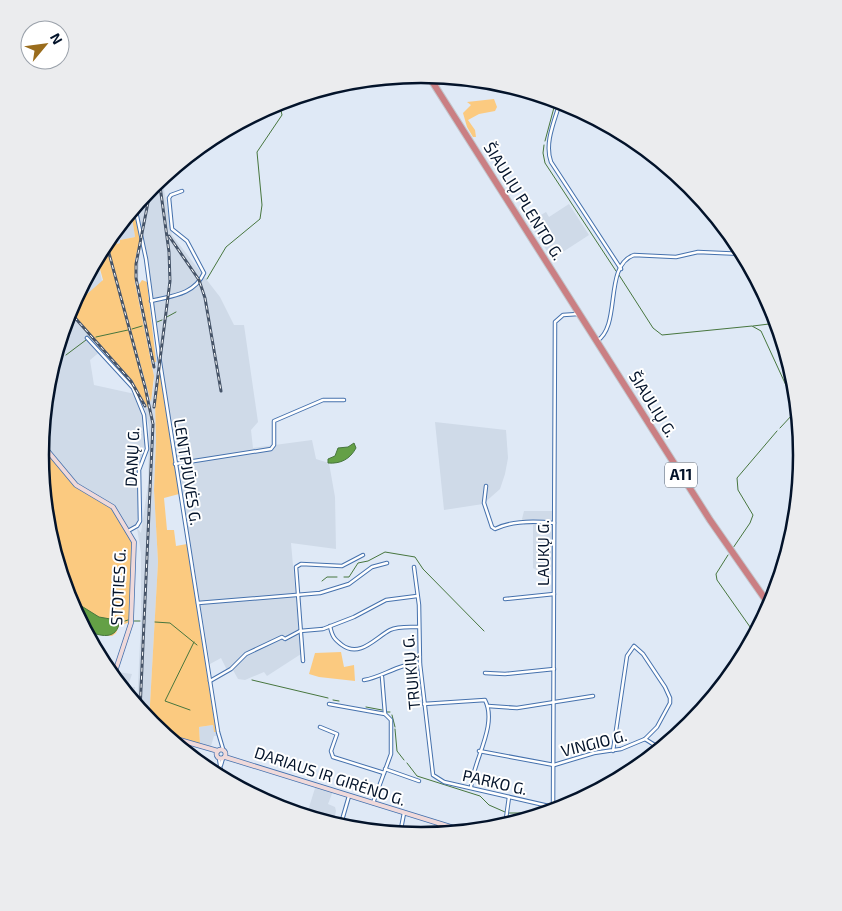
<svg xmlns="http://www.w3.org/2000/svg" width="842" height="911" viewBox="0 0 842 911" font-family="'Exo 2',sans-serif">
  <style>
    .built { fill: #cfdae8 }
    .green { fill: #fbca80 }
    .water { fill: #64a046; stroke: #47763e }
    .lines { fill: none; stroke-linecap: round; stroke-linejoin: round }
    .stream { stroke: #47763e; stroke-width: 1 }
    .street-casing { stroke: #4571ad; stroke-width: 4.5 }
    .secondary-casing { stroke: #4571ad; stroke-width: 5.5 }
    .primary-casing { stroke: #c3c6cc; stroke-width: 7 }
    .highway-casing { stroke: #c3c6cc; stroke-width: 8 }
    .street { stroke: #fff; stroke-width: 2.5 }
    .secondary { stroke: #efd9da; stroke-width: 4 }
    .primary { stroke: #dfb2b5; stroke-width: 5 }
    .highway { stroke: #ca7f83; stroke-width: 6 }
    .rail-casing { stroke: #465468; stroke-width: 3 }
    .rail { stroke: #fff; stroke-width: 1; stroke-dasharray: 4; stroke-linecap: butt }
    .labels { text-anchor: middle; stroke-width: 4; stroke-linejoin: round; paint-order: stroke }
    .shield { fill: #fff; stroke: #4f5a6a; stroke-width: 1 }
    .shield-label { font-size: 15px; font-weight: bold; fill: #03132a }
    .street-label { font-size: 16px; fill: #03132a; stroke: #fff }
    .rim { fill: none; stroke: #03132a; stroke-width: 2.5 }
  </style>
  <rect width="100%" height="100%" fill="#dfe9f6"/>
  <g class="built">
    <path d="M162,178L172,235L220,297L234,325H244L258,422L251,430L253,448L312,440L316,459L329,463L335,497L336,549L291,543L301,654L267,676L264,672L245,680L238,679L233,670L228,672L221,658L210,664L172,431L143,235L139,236L133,208Z"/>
    <path d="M569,204L589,235L552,259L529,222L546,212L549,217Z"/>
    <path d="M131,211L135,237L120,240V243L117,244L113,233Z"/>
    <path d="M140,239L138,286L159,367L155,401L156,441L154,490L158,562L149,722L137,707L141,620V553L137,528L141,533L148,484L149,427L144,405L136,389L102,350L90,360L94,385L135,394L142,414L146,439L138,469L140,505L137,524L129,530L113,506L77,483L41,441L47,381L69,309L97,258L121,367L137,387L149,408L105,243L106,241L151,402L154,382L153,369L135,283V260Z"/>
    <path d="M435,422L506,430L508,458L505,474L500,489L483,504L444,510Z"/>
    <path d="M524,511H553V571L540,572L533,568V525H524L522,519Z"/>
    <path d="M117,672L132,674L129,683L131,687H135L134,703L114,680Z"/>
    <path d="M213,725L217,736H214L211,746L200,744L199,727Z"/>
    <path d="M316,785L333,791L328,804L335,807L336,811L333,825L306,817Z"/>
  </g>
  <g class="green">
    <path d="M494,99L497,107L495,111L479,114L468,120L475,130L476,137H473L467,127L463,113L471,105L467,102Z"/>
    <path d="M133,208L140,239L135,260V283L154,376L151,402L106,241L113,233L117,244L120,243V240L135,237L131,211Z"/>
    <path d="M105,243L147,398L149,410L132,380L69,310L103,280L97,258Z"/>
    <path d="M142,280L147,282L156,362H154L138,286Z"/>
    <path d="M159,367L179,494L164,498L167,530H174L176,546L187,544L216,732H214L213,725L199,727L200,744L161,732L149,722L158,562L154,490L156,441L155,401Z"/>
    <path d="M41,446L76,487L110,507L132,541L130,622L119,626L116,633L112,636L91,633L84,629L69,601L47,530Z"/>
    <path d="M341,652L344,667L354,665L355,681L319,677L309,674L315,653Z"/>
  </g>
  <g class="water">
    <path d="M354,443L356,448C350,459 341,464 328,463V459L335,456L338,448L348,447Z"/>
    <path d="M69,602H75L99,617L116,620L119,624C115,642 96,635 84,629Z"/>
  </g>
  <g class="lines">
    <g class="stream">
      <path d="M545,141L556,100"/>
      <path d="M544,145L543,153L545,163L616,271"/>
      <path d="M619,275L653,328L662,335L752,326L761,331L796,407L793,414L780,428"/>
      <path d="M207,279L226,247L260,219L262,205L257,152L282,115L279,102"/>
      <path d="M165,318L176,312"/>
      <path d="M157,322L162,320"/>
      <path d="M753,326L777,323"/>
      <path d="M132,329L142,326"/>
      <path d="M96,337L128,330"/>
      <path d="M66,355L86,340"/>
      <path d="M733,548L750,523L753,515L738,490L737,478L777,431"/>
      <path d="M728,555L716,574L717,580L755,634"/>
      <path d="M344,577H349L358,563L368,561L385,552L415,557L423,569L484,631"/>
      <path d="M322,581L327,577H337"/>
      <path d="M134,621H140"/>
      <path d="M155,622L170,623L197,645"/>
      <path d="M119,623L128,620"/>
      <path d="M252,680L328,698"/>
      <path d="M333,700L339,701"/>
      <path d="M366,707L382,710"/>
      <path d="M190,710L165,701L194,642"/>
      <path d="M387,712H390"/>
      <path d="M392,715L395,727"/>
      <path d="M395,729L397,751L404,760"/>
      <path d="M407,763L417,776L480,796L489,805L505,812"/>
      <path d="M559,810L577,798"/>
      <path d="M508,813H548"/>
    </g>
    <defs>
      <g id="street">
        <path d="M560,102C555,120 544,143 551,162L621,269"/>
        <path d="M135,207L146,259L159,356L218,732L223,749"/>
        <path d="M151,301C171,296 194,295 204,273L187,241L172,229L169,198L171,195L182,191"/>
        <path d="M87,338L133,388L144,415L147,449L139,470L140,521L137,526L128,531"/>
        <path d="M597,341C622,325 603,266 634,255L676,257L698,252L743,254"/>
        <path d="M175,464L271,449L274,445V421L323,400H344"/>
        <path d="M486,486L484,503L492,527L495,529C511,521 536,521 554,523"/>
        <path d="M414,567L419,605L420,664L433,775L444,782L553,807"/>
        <path d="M505,599L554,594"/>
        <path d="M198,603L320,593L349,584L372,567L387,563"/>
        <path d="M330,626C332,636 334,639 342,645C360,658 375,638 390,630C398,626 409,627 418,627"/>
        <path d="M303,661L296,567L301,564L342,566L363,555"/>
        <path d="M485,673L505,674L554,669"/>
        <path d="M364,680C384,677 398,663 420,664"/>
        <path d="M210,681L231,669L246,654L282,637L285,639L300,631L323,629L354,617L386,600L417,596"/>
        <path d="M329,704L385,714"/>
        <path d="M424,704L485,700C498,725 473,761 471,787"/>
        <path d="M488,706L517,708L593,696"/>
        <path d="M320,727L337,734L331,751L333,757L384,773"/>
        <path d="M645,739L661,749"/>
        <path d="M479,751L554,765L594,753L621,749L645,739L657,727L670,703V698L665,687L643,654L634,646L627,656L613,751"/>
        <path d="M219,758L222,779"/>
        <path d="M221,765L223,758"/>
        <path d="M385,769L419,781"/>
        <path d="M373,803L391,754V720L385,714L382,677"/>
        <path d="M553,812L555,322L563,315L578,314"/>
        <path d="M505,826L509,797"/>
        <path d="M340,827L349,796"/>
        <path d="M400,834L404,813"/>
        <path d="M438,835L439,824"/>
      </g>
      <g id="secondary">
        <path d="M41,443L76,485L113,507L134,542L131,623L113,678"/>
        <path d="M166,736L218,751"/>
        <circle cx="221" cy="754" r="4.5"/>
        <path d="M225,757L467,832"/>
      </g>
      <path id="primary" d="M434,76L436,86"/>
      <path id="highway" d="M428,75L710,520L770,606"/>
    </defs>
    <use href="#street" class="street-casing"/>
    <use href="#secondary" class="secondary-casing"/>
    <use href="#primary" class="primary-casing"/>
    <use href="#highway" class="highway-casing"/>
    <use href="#street" class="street"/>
    <use href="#secondary" class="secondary"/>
    <use href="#primary" class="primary"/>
    <use href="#highway" class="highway"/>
    <defs>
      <g id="rail">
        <path d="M151,187L136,264V278L154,367"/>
        <path d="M169,236L199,280L205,298L221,391"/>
        <path d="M106,242L145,387L153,424L140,711"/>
        <path d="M69,311L131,381L145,406"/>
        <path d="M154,407L170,281L169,252L160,186"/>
      </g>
    </defs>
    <use href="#rail" class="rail-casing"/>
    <use href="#rail" class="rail"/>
  </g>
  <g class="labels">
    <rect class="shield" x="665" y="462.5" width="32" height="25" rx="4"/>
    <g class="shield-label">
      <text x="681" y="480">A11</text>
    </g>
    <g class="street-label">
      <text transform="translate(524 201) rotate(58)" y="6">ŠIAULIŲ PLENTO G.</text>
      <text transform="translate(653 404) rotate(58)" y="6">ŠIAULIŲ G.</text>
      <text transform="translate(132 457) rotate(-87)" y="6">DANŲ G.</text>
      <text transform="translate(188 472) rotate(81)" y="6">LENTPJŪVĖS G.</text>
      <text transform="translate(543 553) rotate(-90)" y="6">LAUKŲ G.</text>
      <text transform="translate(118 587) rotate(-87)" y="6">STOTIES G.</text>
      <text transform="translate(411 672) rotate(-95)" y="6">TRUIKIŲ G.</text>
      <text transform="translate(594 743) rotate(-14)" y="6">VINGIO G.</text>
      <text transform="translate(330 776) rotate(18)" y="6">DARIAUS IR GIRĖNO G.</text>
      <text transform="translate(495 782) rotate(13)" y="6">PARKO G.</text>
    </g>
  </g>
  <path d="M0 0H842V911H0ZM49 455a372 372 0 1 1 744 0a372 372 0 1 1-744 0Z" fill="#ebecee" fill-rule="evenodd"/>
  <path class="rim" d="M49 455a372 372 0 1 1 744 0a372 372 0 1 1-744 0Z"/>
  <g transform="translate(45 45) rotate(61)"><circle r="24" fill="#ffffff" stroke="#9aa1aa"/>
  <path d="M0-4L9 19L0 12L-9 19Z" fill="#9a6c1c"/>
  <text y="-8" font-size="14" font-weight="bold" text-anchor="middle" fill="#03132a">N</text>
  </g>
</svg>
